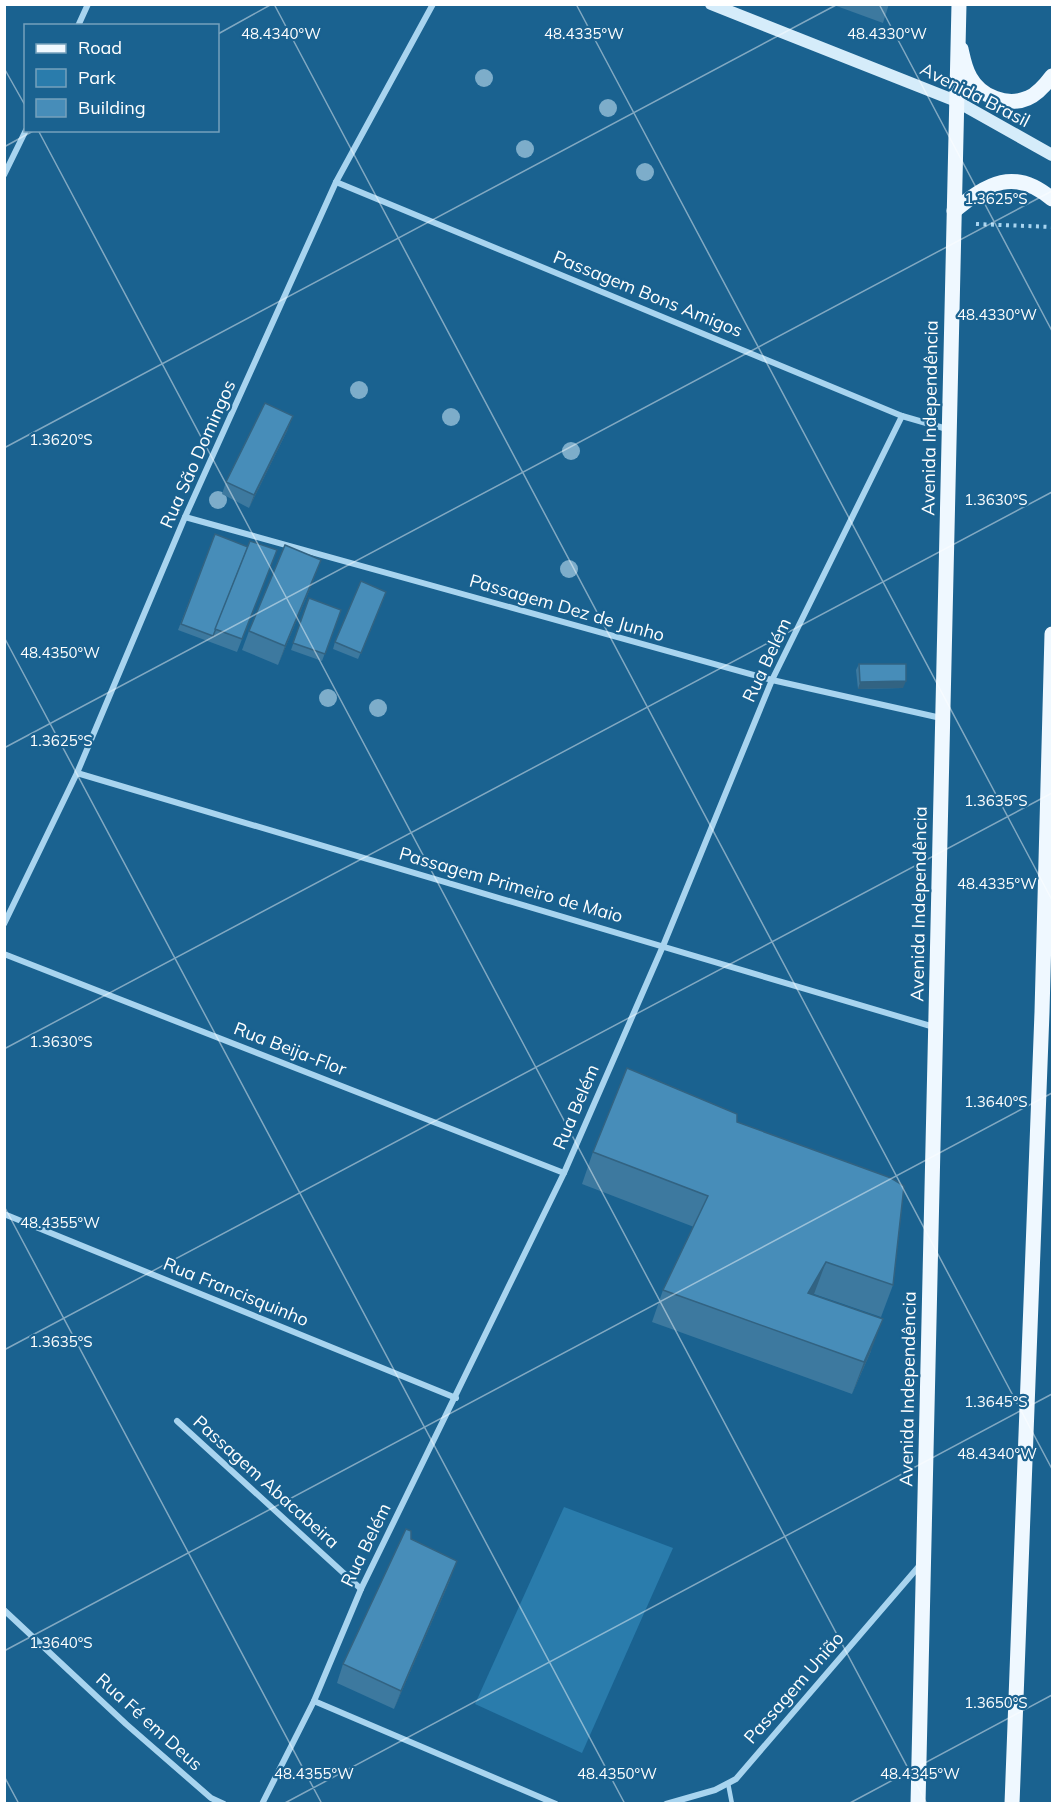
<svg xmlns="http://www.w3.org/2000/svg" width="1057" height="1808" viewBox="0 0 1057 1808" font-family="Mulish,sans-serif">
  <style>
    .green { fill: #2a7cac }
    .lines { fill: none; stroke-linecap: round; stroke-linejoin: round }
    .path { stroke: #a8d4ef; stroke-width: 4; stroke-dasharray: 3 4.5; stroke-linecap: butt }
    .lane { stroke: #a8d4ef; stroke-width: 4.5 }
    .street { stroke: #a8d4ef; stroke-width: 6 }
    .secondary { stroke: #d5ecfa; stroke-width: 12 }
    .primary { stroke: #eff8ff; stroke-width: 15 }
    .tree { fill: #7dadca }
    .wall { fill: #3d799f }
    .shaded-wall { fill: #326382 }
    .building { fill: #478db9; stroke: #326382; stroke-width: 1.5 }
    .ticks { fill: none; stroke: #fff; stroke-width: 1.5; stroke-opacity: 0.45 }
    .labels { text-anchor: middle; stroke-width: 4.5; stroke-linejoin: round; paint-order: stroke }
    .street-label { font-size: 18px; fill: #fff; stroke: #1a6290 }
    .ticks-label { font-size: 15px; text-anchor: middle; fill: #fff; stroke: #1a6290; stroke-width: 4.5; stroke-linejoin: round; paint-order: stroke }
  </style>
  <rect width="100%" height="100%" fill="#1a6290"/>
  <path class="green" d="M564,1507L673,1548L582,1753L475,1704Z"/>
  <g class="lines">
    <path class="path" d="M976,224L1052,227"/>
    <path class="lane" d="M728,1783L732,1804"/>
    <g class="street">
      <path d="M78,26L88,4"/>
      <path d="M4,175L26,130"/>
      <path d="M336,182L902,416L947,429"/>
      <path d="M185,517L772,680L941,718"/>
      <path d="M77,773L934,1027"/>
      <path d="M4,924L77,773L185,517L336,182L433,4"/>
      <path d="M4,954L564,1173"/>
      <path d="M4,1214L456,1398"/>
      <path d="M177,1421L361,1589"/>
      <path d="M4,1610L126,1724L211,1798L224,1804"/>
      <path d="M314,1701L556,1804"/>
      <path d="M262,1804L314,1701L361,1589L564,1173L663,946L772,680L902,416"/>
      <path d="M666,1804L715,1790L736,1779L920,1565"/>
    </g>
    <path class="secondary" d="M711,4L956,101L1052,155"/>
    <g class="primary">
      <path d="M961,49C963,58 965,69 970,77C981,97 1007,107 1028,98C1038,94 1046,84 1052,76"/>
      <path d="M954,211C988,183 1014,167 1052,199"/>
      <path d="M918,1804L959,4"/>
      <path d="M1012,1804L1042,1012L1052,634"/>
    </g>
  </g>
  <g class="tree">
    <circle cx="484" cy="78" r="9"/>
    <circle cx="608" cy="108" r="9"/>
    <circle cx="525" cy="149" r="9"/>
    <circle cx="645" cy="172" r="9"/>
    <circle cx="359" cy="390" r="9"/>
    <circle cx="451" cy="417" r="9"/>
    <circle cx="571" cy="451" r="9"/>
    <circle cx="218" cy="500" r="9"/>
    <circle cx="569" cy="569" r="9"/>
    <circle cx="328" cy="698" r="9"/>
    <circle cx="378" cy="708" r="9"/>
  </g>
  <g class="wall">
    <path d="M831,4H889L883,23Z"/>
    <path d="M288,429L249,508L222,494L226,482Z"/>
    <path d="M215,534L248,547L277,550L237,652L178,630Z"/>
    <path d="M314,579L278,665L242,650L249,631Z"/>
    <path d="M309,598L341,610L322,661L291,650Z"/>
    <path d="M384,598L358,659L333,649L335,642Z"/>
    <path d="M859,664L903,688L858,689L856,670Z"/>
    <path d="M737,1122L893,1285L881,1317L814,1294V1295L871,1351L852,1394L652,1322L663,1290L694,1227L582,1184L593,1152Z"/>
    <path d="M411,1539L450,1580L394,1709L337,1683L343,1664Z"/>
  </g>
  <g class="shaded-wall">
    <path d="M293,416L288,429L249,508L254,495Z"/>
    <path d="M321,560L314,579L278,665L285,646Z"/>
    <path d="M906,681L903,688L858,689L860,682Z"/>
    <path d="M826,1262L814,1294L796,1325L808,1293Z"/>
    <path d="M883,1319L871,1351L852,1394L864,1362Z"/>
    <path d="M457,1561L450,1580L394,1709L401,1691Z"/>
  </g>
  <g class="building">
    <path d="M265,403L293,416L254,495L226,482Z"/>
    <path d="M215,534L248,547L213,636L181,624Z"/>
    <path d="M250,541L277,550L242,639L215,629Z"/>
    <path d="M285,545L321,560L285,646L249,631Z"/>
    <path d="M361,581L386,592L361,653L335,642Z"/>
    <path d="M309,598L341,610L325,654L293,643Z"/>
    <path d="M859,664H906V681L860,682Z"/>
    <path d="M627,1068L737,1114V1122L891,1178L904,1186L893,1285L826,1262L808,1293L883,1319L864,1362L663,1290L708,1196L593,1152Z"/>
    <path d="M406,1529L411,1531V1539L457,1561L401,1691L343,1664Z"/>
  </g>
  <path class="ticks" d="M274,4L1052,1469M576,4L1052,900M879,4L1052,331M218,34L272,4M4,68L26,107M38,130L927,1804M4,147L35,130M4,448L838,4M4,637L625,1804M4,748L1052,191M4,1049L1052,492M4,1206L322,1804M4,1350L1052,793M4,1651L1052,1093M4,1776L19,1804M283,1804L1052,1394M848,1804L1052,1695"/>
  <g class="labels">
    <g class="street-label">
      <text transform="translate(975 95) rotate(27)" y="6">Avenida Brasil</text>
      <text transform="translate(648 294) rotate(22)" y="6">Passagem Bons Amigos</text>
      <text transform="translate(930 418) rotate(-89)" y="6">Avenida Independência</text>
      <text transform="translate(198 454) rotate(-66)" y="6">Rua São Domingos</text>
      <text transform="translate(567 608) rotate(16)" y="6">Passagem Dez de Junho</text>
      <text transform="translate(767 660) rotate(-65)" y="6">Rua Belém</text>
      <text transform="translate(511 885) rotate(16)" y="6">Passagem Primeiro de Maio</text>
      <text transform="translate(919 904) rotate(-89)" y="6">Avenida Independência</text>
      <text transform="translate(290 1049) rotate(21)" y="6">Rua Beija-Flor</text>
      <text transform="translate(576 1107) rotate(-67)" y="6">Rua Belém</text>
      <text transform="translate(236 1292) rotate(22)" y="6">Rua Francisquinho</text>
      <text transform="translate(908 1389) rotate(-89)" y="6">Avenida Independência</text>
      <text transform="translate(266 1482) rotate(42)" y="6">Passagem Abacabeira</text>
      <text transform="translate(366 1545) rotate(-64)" y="6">Rua Belém</text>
      <text transform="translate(794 1688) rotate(-49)" y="6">Passagem União</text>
      <text transform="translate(149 1722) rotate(42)" y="6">Rua Fé em Deus</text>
    </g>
  </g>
  <g class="ticks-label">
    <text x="281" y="39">48.4340°W</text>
    <text x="584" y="39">48.4335°W</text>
    <text x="887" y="39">48.4330°W</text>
    <text x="996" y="204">1.3625°S</text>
    <text x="997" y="320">48.4330°W</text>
    <text x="61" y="445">1.3620°S</text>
    <text x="996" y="505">1.3630°S</text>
    <text x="60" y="658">48.4350°W</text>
    <text x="61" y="746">1.3625°S</text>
    <text x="996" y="806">1.3635°S</text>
    <text x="997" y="889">48.4335°W</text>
    <text x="61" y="1047">1.3630°S</text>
    <text x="996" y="1107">1.3640°S</text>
    <text x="60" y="1228">48.4355°W</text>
    <text x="61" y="1347">1.3635°S</text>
    <text x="996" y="1407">1.3645°S</text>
    <text x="997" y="1459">48.4340°W</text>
    <text x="61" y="1648">1.3640°S</text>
    <text x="996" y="1708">1.3650°S</text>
    <text x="314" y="1779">48.4355°W</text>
    <text x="617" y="1779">48.4350°W</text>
    <text x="920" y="1779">48.4345°W</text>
  </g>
  <rect width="1057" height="1808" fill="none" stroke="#ffffff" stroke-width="12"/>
  <rect x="24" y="24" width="195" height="108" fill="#1a6290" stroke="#76a1bc" stroke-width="1.5"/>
  <rect x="36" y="44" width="30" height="9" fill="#eff8ff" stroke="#76a1bc" stroke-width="1.5"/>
  <text x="78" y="54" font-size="18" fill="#ffffff">Road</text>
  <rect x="36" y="69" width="30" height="18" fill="#2a7cac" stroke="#76a1bc" stroke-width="1.5"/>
  <text x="78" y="84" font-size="18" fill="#ffffff">Park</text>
  <rect x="36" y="99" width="30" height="18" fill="#478db9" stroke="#76a1bc" stroke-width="1.5"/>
  <text x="78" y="114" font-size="18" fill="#ffffff">Building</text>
</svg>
